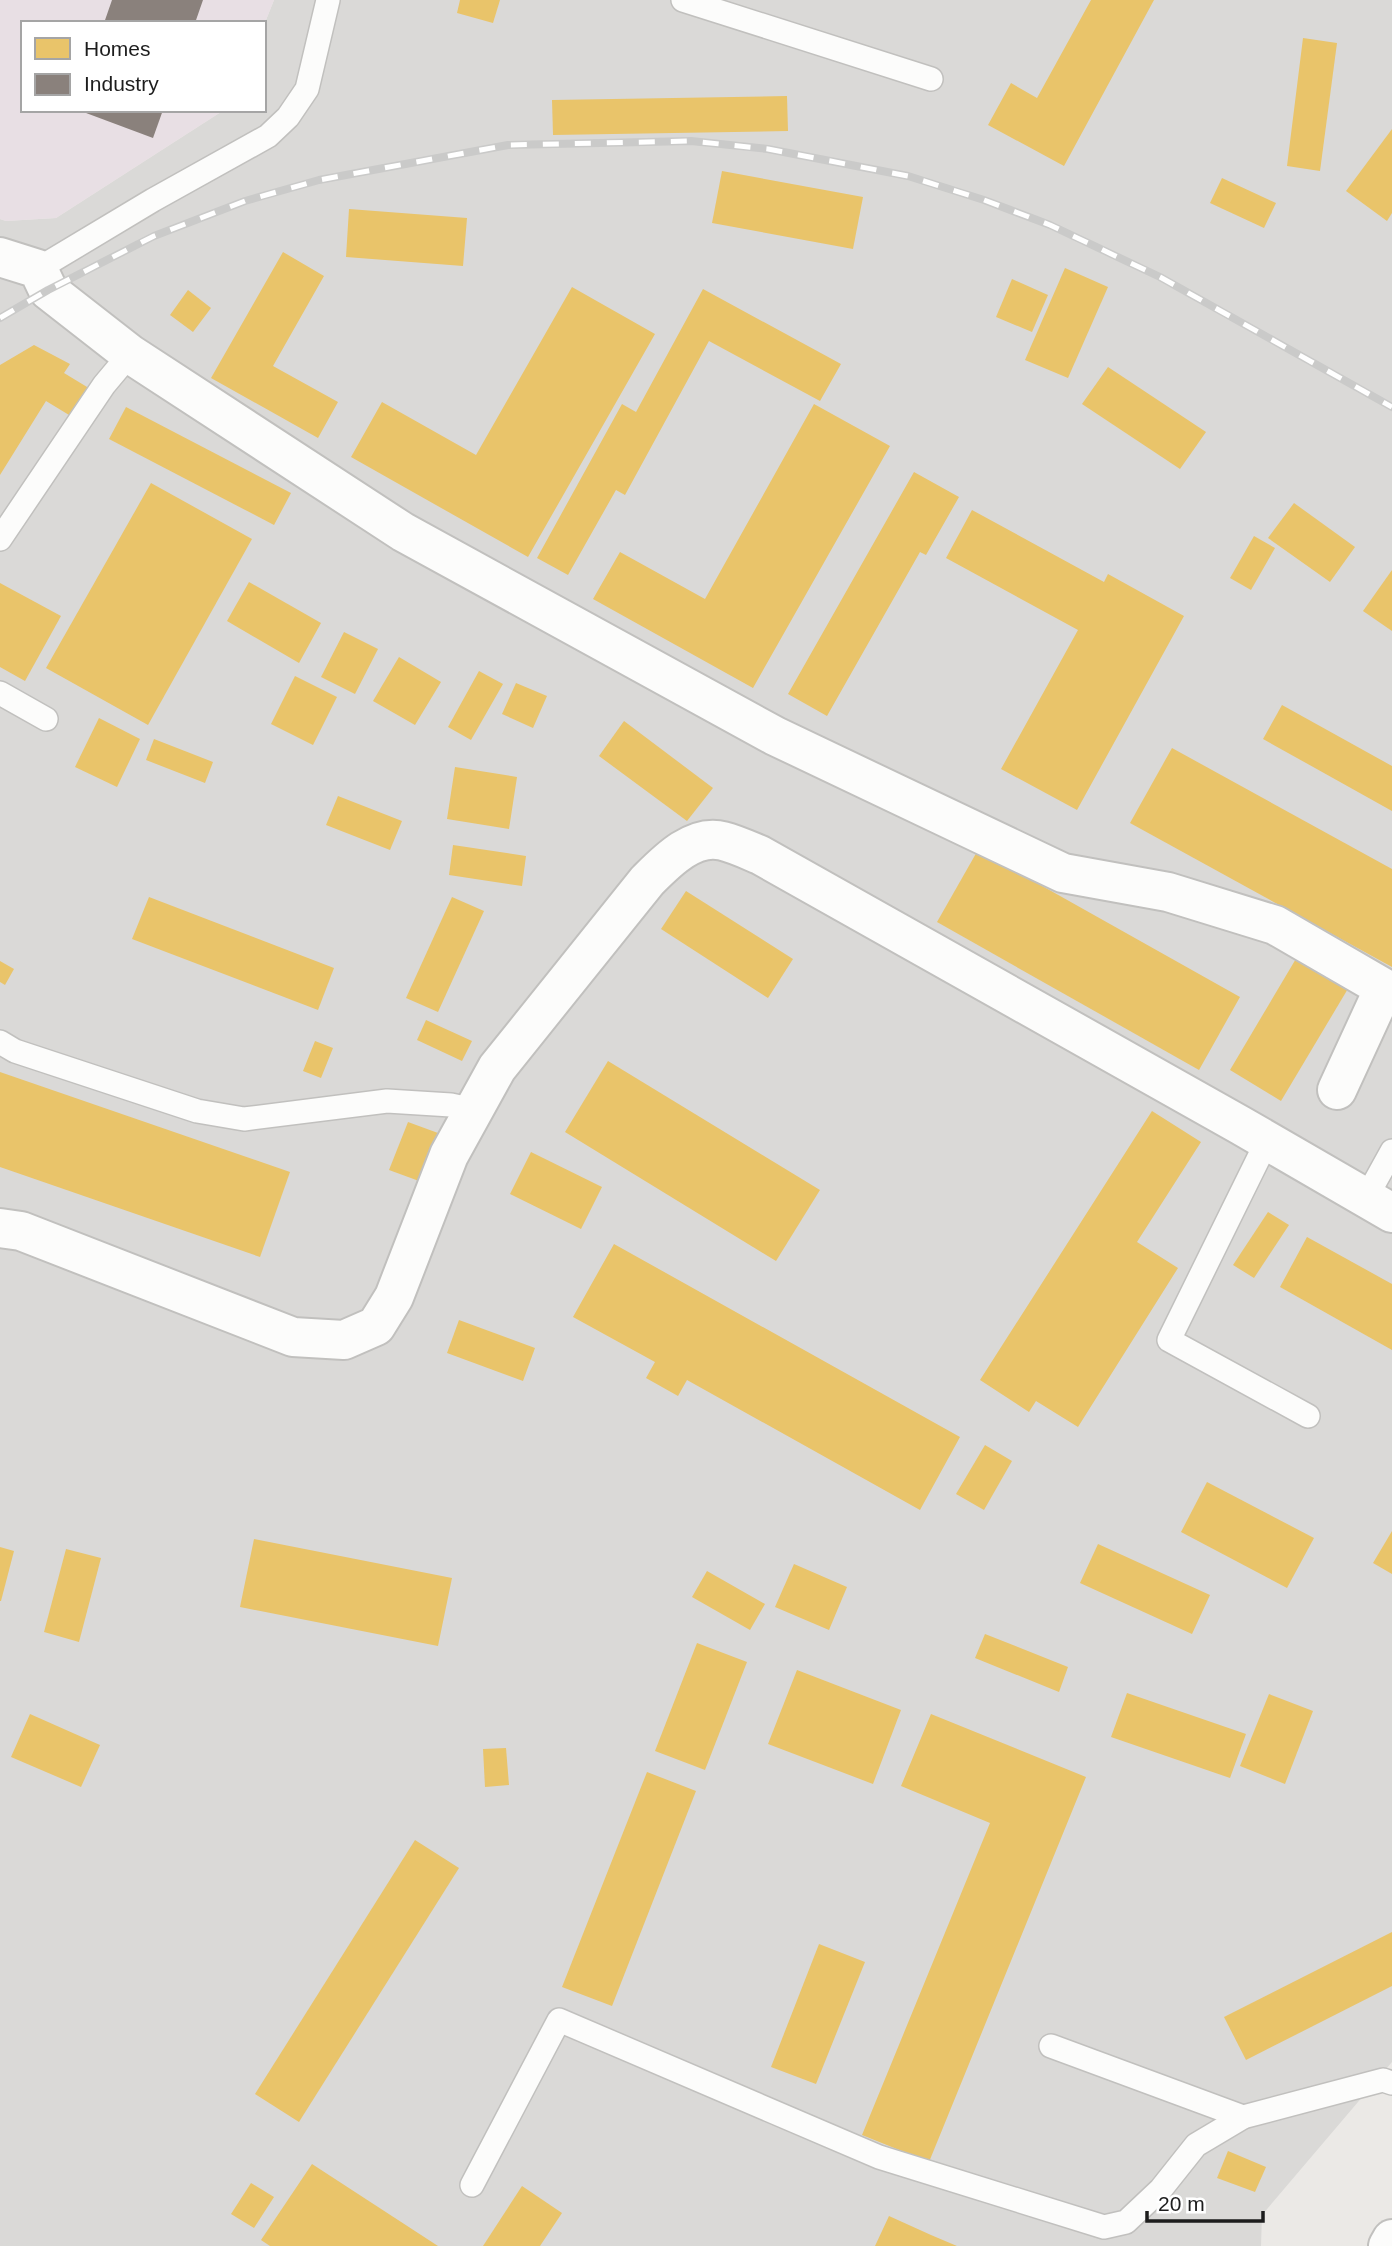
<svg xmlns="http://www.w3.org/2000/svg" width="1392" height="2246" viewBox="0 0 1392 2246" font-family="Helvetica,sans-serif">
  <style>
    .residential { fill: #dad9d7 }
    .industrial { fill: #e8dfe4 }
    .homes { fill: #e9c46a }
    .industry { fill: #8a817c }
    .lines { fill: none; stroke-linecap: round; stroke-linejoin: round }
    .service-casing { stroke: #c1c0be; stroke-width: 26 }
    .minor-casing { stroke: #c1c0be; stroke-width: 42 }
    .tertiary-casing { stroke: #c1c0be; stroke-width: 42 }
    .service { stroke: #fcfcfb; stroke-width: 23 }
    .minor { stroke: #fcfcfb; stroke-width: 38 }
    .tertiary { stroke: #fcfcfb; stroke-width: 38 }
    .rail-casing { stroke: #cacac9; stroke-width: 8 }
    .rail { stroke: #fff; stroke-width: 5; stroke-dasharray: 16; stroke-linecap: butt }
  </style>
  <rect width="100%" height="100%" fill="#ebe9e6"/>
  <path class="residential" d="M274,0H1392V2062L1262,2215L1261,2246H0V219L6,221L56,218L224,110H264V25Z"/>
  <path class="industrial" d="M0,0H274L264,25V23H23V110H224L56,218L6,221L0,219Z"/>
  <g class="homes">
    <path d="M460,0H500L493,23L457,13Z"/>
    <path d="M1091,0H1154L1064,166L988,125L1011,83L1037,98Z"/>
    <path d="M1303,38L1337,43L1320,171L1287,166Z"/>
    <path d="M787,96L788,131L553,135L552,100Z"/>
    <path d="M1392,129V213L1387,221L1346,191Z"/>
    <path d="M722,171L863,197L853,249L712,223Z"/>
    <path d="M1222,178L1276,203L1264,228L1210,203Z"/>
    <path d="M349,209L467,218L463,266L346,257Z"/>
    <path d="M283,252L324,276L273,366L338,402L318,438L211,378Z"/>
    <path d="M1065,268L1108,287L1068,378L1025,360Z"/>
    <path d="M1012,279L1048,295L1032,332L996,317Z"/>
    <path d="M572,287L655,334L528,557L351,457L382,402L476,455Z"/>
    <path d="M703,289L841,364L820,401L709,341L625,495L616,490L568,575L537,558L622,404L636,412Z"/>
    <path d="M188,290L211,308L193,332L170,315Z"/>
    <path d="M34,345L70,364L64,373L92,390L74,418L46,401L0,475V365Z"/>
    <path d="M1108,367L1206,432L1180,469L1082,404Z"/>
    <path d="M814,404L890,446L753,688L593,599L620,552L705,599Z"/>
    <path d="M126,407L291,493L274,525L109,439Z"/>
    <path d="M914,472L959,497L926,555L920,552L827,716L788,694Z"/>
    <path d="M151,483L252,539L148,725L46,668Z"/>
    <path d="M1294,503L1355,547L1330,582L1268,538Z"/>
    <path d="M972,510L1104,582L1108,574L1184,616L1077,810L1001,769L1078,630L946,558Z"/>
    <path d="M1254,536L1275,548L1251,590L1230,578Z"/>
    <path d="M1392,570V631L1363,611Z"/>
    <path d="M249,582L321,623L299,663L227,621Z"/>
    <path d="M0,583L61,616L25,681L0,667Z"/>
    <path d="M344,632L378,649L355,694L321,677Z"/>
    <path d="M399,657L441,682L415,725L373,701Z"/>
    <path d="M479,671L503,684L471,740L448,727Z"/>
    <path d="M295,676L337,697L313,745L271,724Z"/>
    <path d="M516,683L547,696L533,728L502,714Z"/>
    <path d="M1282,705L1392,766V811L1263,739Z"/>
    <path d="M99,718L140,739L117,787L75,767Z"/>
    <path d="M624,721L713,788L687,821L599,756Z"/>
    <path d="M154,739L213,762L205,783L146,760Z"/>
    <path d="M1172,748L1392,869V967L1130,823Z"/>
    <path d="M455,767L517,777L509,829L447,819Z"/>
    <path d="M338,796L402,821L390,850L326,825Z"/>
    <path d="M453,845L526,856L522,886L449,875Z"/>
    <path d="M978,850L1240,997L1199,1070L937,922Z"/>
    <path d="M686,891L793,959L768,998L661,929Z"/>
    <path d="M149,897L334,968L318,1010L132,939Z"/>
    <path d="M452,897L484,911L438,1012L406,998Z"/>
    <path d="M1297,957L1349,987L1281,1101L1230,1070Z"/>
    <path d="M0,961L14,969L5,985L0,982Z"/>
    <path d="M426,1020L472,1041L462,1061L417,1040Z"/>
    <path d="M315,1041L333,1048L321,1078L303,1071Z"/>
    <path d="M608,1061L820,1190L776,1261L565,1132Z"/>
    <path d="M0,1072L290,1172L260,1257L0,1167Z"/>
    <path d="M1152,1111L1201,1142L1137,1242L1178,1268L1078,1427L1036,1401L1029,1412L980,1380Z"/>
    <path d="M408,1122L438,1133L419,1181L389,1170Z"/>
    <path d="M531,1152L602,1187L581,1229L510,1194Z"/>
    <path d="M1268,1212L1289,1225L1254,1278L1233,1265Z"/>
    <path d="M1307,1237L1392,1284V1350L1280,1287Z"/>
    <path d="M614,1244L960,1437L920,1510L687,1380L678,1396L646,1378L655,1362L573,1317Z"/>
    <path d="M459,1320L535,1348L523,1381L447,1353Z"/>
    <path d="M985,1445L1012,1461L984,1510L956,1494Z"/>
    <path d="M1207,1482L1314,1538L1287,1588L1181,1532Z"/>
    <path d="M1392,1531V1574L1373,1563Z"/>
    <path d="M254,1539L452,1578L438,1646L240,1607Z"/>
    <path d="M1098,1544L1210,1595L1192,1634L1080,1583Z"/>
    <path d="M0,1547L14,1551L1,1601H0Z"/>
    <path d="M66,1549L101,1558L79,1642L44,1632Z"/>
    <path d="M794,1564L847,1587L829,1630L775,1607Z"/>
    <path d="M707,1571L765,1604L750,1630L692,1597Z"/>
    <path d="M985,1634L1068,1667L1059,1692L975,1658Z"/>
    <path d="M697,1643L747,1662L705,1770L655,1751Z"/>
    <path d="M797,1670L901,1710L873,1784L768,1744Z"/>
    <path d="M1127,1693L1246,1734L1230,1778L1111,1737Z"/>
    <path d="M1269,1694L1313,1711L1285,1784L1240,1766Z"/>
    <path d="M30,1714L100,1745L81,1787L11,1757Z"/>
    <path d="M931,1714L1086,1777L929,2162L862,2135L990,1823L901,1786Z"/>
    <path d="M506,1748L509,1785L485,1787L483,1749Z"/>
    <path d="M647,1772L696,1791L612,2006L562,1987Z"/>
    <path d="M415,1840L459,1868L299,2122L255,2094Z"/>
    <path d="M1392,1932V1986L1246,2060L1224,2017Z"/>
    <path d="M819,1944L865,1962L816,2084L771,2067Z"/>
    <path d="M1228,2151L1266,2167L1255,2192L1217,2178Z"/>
    <path d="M312,2164L438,2246H270L261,2240Z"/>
    <path d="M251,2183L274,2197L254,2228L231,2214Z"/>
    <path d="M522,2186L562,2213L540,2246H483Z"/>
    <path d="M889,2216L931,2235L957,2246H875Z"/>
  </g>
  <g class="industry">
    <path d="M112,0H203L195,23H104Z"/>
    <path d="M78,110H163L153,138Z"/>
  </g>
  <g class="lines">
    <defs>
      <g id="service">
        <path d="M683,0L931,79"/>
        <path d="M38,269L153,200L268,136L288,117L307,89L328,0"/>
        <path d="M0,539L104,385L130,354"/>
        <path d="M0,693L46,719"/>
        <path d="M0,1042L15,1051L197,1111L244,1119L387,1101L451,1105L474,1110"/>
        <path d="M1267,1141L1169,1340L1308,1416"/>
        <path d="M1366,1198L1392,1151"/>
        <path d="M1051,2046L1243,2117"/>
        <path d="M472,2185L559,2020L879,2157L1104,2227L1126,2222L1161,2189L1196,2145L1243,2117L1383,2080L1392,2083"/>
      </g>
      <g id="minor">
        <path d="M0,257L38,269L48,290L130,354L403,532L775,736L1063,873L1168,892L1275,925L1384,988L1337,1090"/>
        <path d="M0,1228L21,1231L293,1337L344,1340L376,1326L394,1297L449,1155L497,1068L647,881C665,863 693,833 723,841C735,844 748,850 760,855L1240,1125L1392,1213"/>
      </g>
      <path id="tertiary" d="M1388,2246L1392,2239"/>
    </defs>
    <use href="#service" class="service-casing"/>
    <use href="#minor" class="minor-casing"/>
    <use href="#tertiary" class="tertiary-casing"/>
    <use href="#service" class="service"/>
    <use href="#minor" class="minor"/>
    <use href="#tertiary" class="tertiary"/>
    <defs>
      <path id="rail" d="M0,318L48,290L154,236L245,201L319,180L508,145L691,141L768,149L908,176L984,200L1050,225L1160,277L1392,407"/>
    </defs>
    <use href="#rail" class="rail-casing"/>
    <use href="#rail" class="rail"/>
  </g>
  <rect x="21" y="21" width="245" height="91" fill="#ffffff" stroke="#a5a5a5" stroke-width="2"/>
  <rect x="35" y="38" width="35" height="21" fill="#e9c46a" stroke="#a5a5a5" stroke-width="2"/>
  <text x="84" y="56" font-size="21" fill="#1d1d1d">Homes</text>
  <rect x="35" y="74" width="35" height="21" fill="#8a817c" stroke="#a5a5a5" stroke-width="2"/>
  <text x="84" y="91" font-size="21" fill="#1d1d1d">Industry</text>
  <path d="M1147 2211v10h116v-10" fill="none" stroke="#1d1d1d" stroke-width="3.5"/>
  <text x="1158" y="2211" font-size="21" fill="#1d1d1d" stroke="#ffffff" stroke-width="5" paint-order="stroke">20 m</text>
</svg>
